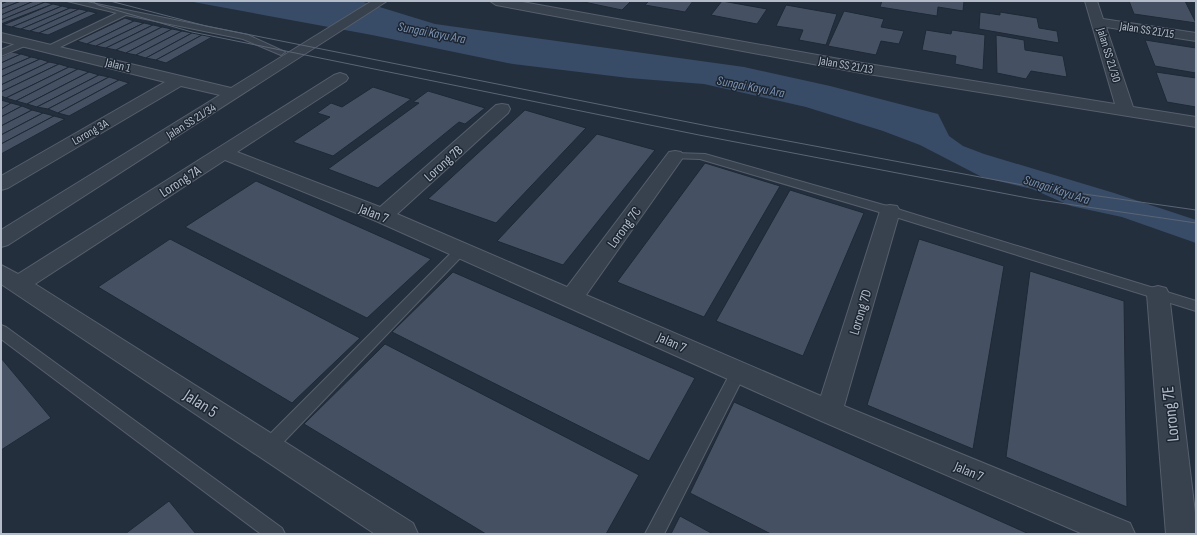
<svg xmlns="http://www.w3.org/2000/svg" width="1197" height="535" viewBox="0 0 1197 535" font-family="'Sofia Sans Condensed',sans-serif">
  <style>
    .water { fill: #394c67 }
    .building { fill: #455162; stroke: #1f2835 }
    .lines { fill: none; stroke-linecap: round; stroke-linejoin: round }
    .service-casing { stroke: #565f6c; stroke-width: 2 }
    .minor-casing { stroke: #565f6c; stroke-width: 2 }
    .service { fill: #38414e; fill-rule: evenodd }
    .minor { fill: #38414e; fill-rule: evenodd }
    .tram { stroke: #5a6575; stroke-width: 1 }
    .labels { text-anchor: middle; stroke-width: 3; stroke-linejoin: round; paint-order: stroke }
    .far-street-label { font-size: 12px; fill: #b4bcc9; stroke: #1d2633 }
    .far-water-label { font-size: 13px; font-style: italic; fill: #7c92b1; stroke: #1d2633 }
    .street-label { font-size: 14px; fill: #b4bcc9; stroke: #1d2633 }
    .near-street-label { font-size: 17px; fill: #b4bcc9; stroke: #1d2633 }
  </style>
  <rect width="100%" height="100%" fill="#242f3e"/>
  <path class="water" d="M188,1H360L435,24L744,67L830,86L938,114L949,136L963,146L984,154L1114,193L1196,220V243L1122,217L1071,206L1032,189L982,177L920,145L883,131L806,107L704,84L629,78L513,64L372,35Z"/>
  <g class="building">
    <path d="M8,1H21L1,9V4Z"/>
    <path d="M21,1H34L1,15V9Z"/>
    <path d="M34,1L45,2L1,20V15Z"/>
    <path d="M579,1H631L622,10Z"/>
    <path d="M649,1H693L685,12L645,5Z"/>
    <path d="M722,1L767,9L757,24L711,15Z"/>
    <path d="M882,1H964L963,11L938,7L937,16L880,7Z"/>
    <path d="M1129,1H1185L1196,23L1134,14Z"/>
    <path d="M45,2L53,4L1,24V20Z"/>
    <path d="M53,4L62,6L12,27L3,25Z"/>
    <path d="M786,5L837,14L826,45L799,40L803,30L776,26Z"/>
    <path d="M62,6L70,8L21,29L12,27Z"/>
    <path d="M70,8L79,9L30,31L21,29Z"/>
    <path d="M79,9L88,11L39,33L30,31Z"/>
    <path d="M88,11L97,13L48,35L39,33Z"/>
    <path d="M844,11L884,19L881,27L904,31L899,44L881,41L876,55L828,46Z"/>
    <path d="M980,12L1000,15V12L1037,18L1039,28L1057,31L1059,43L979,29Z"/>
    <path d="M125,18L134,21L87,44L77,41Z"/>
    <path d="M134,21L144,23L96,46L87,44Z"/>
    <path d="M144,23L153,25L106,48L96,46Z"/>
    <path d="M153,25L162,27L116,50L106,48Z"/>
    <path d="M162,27L172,29L126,53L116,50Z"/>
    <path d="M172,29L182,31L136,55L126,53Z"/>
    <path d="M926,30L951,34L952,30L985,35L983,70L955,64L956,56L922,50Z"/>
    <path d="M182,31L192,33L146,58L136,55Z"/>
    <path d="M192,33L202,35L156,60L146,58Z"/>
    <path d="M202,35L212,37L166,63L156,60Z"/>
    <path d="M996,35L1024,40L1025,50L1063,56L1067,77L1031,71L1026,79L997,73Z"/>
    <path d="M1145,40L1196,48V73L1155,66Z"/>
    <path d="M12,52L21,54L1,63V57Z"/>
    <path d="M21,54L31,57L1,70V63Z"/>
    <path d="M31,57L40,59L1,77V70Z"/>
    <path d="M40,59L49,62L1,85V77Z"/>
    <path d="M49,62L59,64L1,92V85Z"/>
    <path d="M59,64L69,67L6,98L1,96V92Z"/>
    <path d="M69,67L78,69L16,101L6,98Z"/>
    <path d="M78,69L89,72L27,104L16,101Z"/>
    <path d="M89,72L99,75L37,107L27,104Z"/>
    <path d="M1156,72L1196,78V107L1167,102Z"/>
    <path d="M99,75L109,77L48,109L37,107Z"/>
    <path d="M109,77L119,80L58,113L48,109Z"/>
    <path d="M119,80L129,83L69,116L58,113Z"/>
    <path d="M373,87L411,99L333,156L293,142L330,117L317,113L331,103L342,107Z"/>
    <path d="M428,91L485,108L465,124L459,122L378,188L328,169L419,103L413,102Z"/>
    <path d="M1,100L11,103L1,109Z"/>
    <path d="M11,103L22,106L1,117V109Z"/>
    <path d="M22,106L32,110L1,126V117Z"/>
    <path d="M32,110L43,113L1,135V126Z"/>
    <path d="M525,110L586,128L496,223L428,199Z"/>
    <path d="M43,113L54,116L1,144V135Z"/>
    <path d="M54,116L65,119L1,154V144Z"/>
    <path d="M597,134L655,150L563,265L497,241Z"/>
    <path d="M705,163L780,186L704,317L617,282Z"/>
    <path d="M256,181L431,259L367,318L185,227Z"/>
    <path d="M790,190L864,213L803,356L716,321Z"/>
    <path d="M170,239L360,338L292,403L98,287Z"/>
    <path d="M919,239L1004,266L973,449L867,405Z"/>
    <path d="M1030,271L1124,301L1127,507L1006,457Z"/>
    <path d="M453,272L695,378L649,461L392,332Z"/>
    <path d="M385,344L639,475L606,534H486L304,424Z"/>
    <path d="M1,358L51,418L1,450Z"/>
    <path d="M734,402L1029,534H771L690,493Z"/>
    <path d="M169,501L196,534H125Z"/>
    <path d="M680,516L713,534H671Z"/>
  </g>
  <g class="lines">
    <defs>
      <g id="service">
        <path d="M67,1H82L248,35L285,52L281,55L243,39L126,15L52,51H46V47L117,13Z"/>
        <path d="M24,40L27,41V45L1,56V50Z"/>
        <path d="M675,153L705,154L894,208L1196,301V311L886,214L700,159L671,158L670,156Z"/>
        <path d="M461,246L465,247L467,250L465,253L274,452L268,454L262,452L260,447L262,442L457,247Z"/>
        <path d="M1,325L6,327L282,528L285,534H261L1,339Z"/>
        <path d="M738,366L743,368L746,372L664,534H645L733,368Z"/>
      </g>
      <g id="minor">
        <path d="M372,1H387L8,245L1,247V230L220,95L181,86L8,188L1,190V176L165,82L1,41V33L231,88Z"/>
        <path d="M490,1H517L856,62L1115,104L1085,1H1097L1103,19L1196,33V41L1106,27L1133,107L1196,117V127L856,72L496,5Z"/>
        <path d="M340,73L346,75L348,78L346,81L237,152L380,207L496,105L502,104L508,105L510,109L508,113L397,214L567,287L669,152L675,151L681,152L684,156L586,295L821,396L880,211L883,206L890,205L897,206L900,211L844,406L1130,523L1135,534H1083L819,420L376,221L225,160L35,284L413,523L418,534H375L1,284V265L18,274L334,75Z"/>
        <path d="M1158,286L1166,288L1169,294L1196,521V534H1166L1147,294L1150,288Z"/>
      </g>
    </defs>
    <use href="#service" class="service-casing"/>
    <use href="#minor" class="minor-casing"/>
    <use href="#service" class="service"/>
    <use href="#minor" class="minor"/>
    <g class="tram">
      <path d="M92,1L98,5L192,32L699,135L1033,199L1196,223"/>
      <path d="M110,1L206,26L708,126L1028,186L1196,210"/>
    </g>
  </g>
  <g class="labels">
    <g class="far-street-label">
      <text transform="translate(1147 30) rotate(9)" y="4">Jalan SS 21/15</text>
      <text transform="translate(1109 55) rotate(73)" y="4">Jalan SS 21/30</text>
      <text transform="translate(118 65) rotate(14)" y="4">Jalan 1</text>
      <text transform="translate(846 65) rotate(10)" y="4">Jalan SS 21/13</text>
      <text transform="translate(191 121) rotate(-32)" y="4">Jalan SS 21/34</text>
      <text transform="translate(90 132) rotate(-30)" y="4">Lorong 3A</text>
    </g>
    <g class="far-water-label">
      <text transform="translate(432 32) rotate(11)" y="5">Sungai Kayu Ara</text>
      <text transform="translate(751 86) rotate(11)" y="5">Sungai Kayu Ara</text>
      <text transform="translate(1057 189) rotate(18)" y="5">Sungai Kayu Ara</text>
    </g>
    <g class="street-label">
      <text transform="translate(443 163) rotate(-42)" y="5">Lorong 7B</text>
      <text transform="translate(180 181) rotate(-33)" y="5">Lorong 7A</text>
      <text transform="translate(374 213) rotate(22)" y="5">Jalan 7</text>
      <text transform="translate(624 227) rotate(-54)" y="5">Lorong 7C</text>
      <text transform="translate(860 312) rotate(-73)" y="5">Lorong 7D</text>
      <text transform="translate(672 342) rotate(24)" y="5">Jalan 7</text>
      <text transform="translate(969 471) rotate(23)" y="5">Jalan 7</text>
    </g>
    <g class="near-street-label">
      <text transform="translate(201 403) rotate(33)" y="6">Jalan 5</text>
      <text transform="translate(1170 414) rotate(-96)" y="6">Lorong 7E</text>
    </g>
  </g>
  <rect width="1197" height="535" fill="none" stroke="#b4bcc9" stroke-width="4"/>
</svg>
